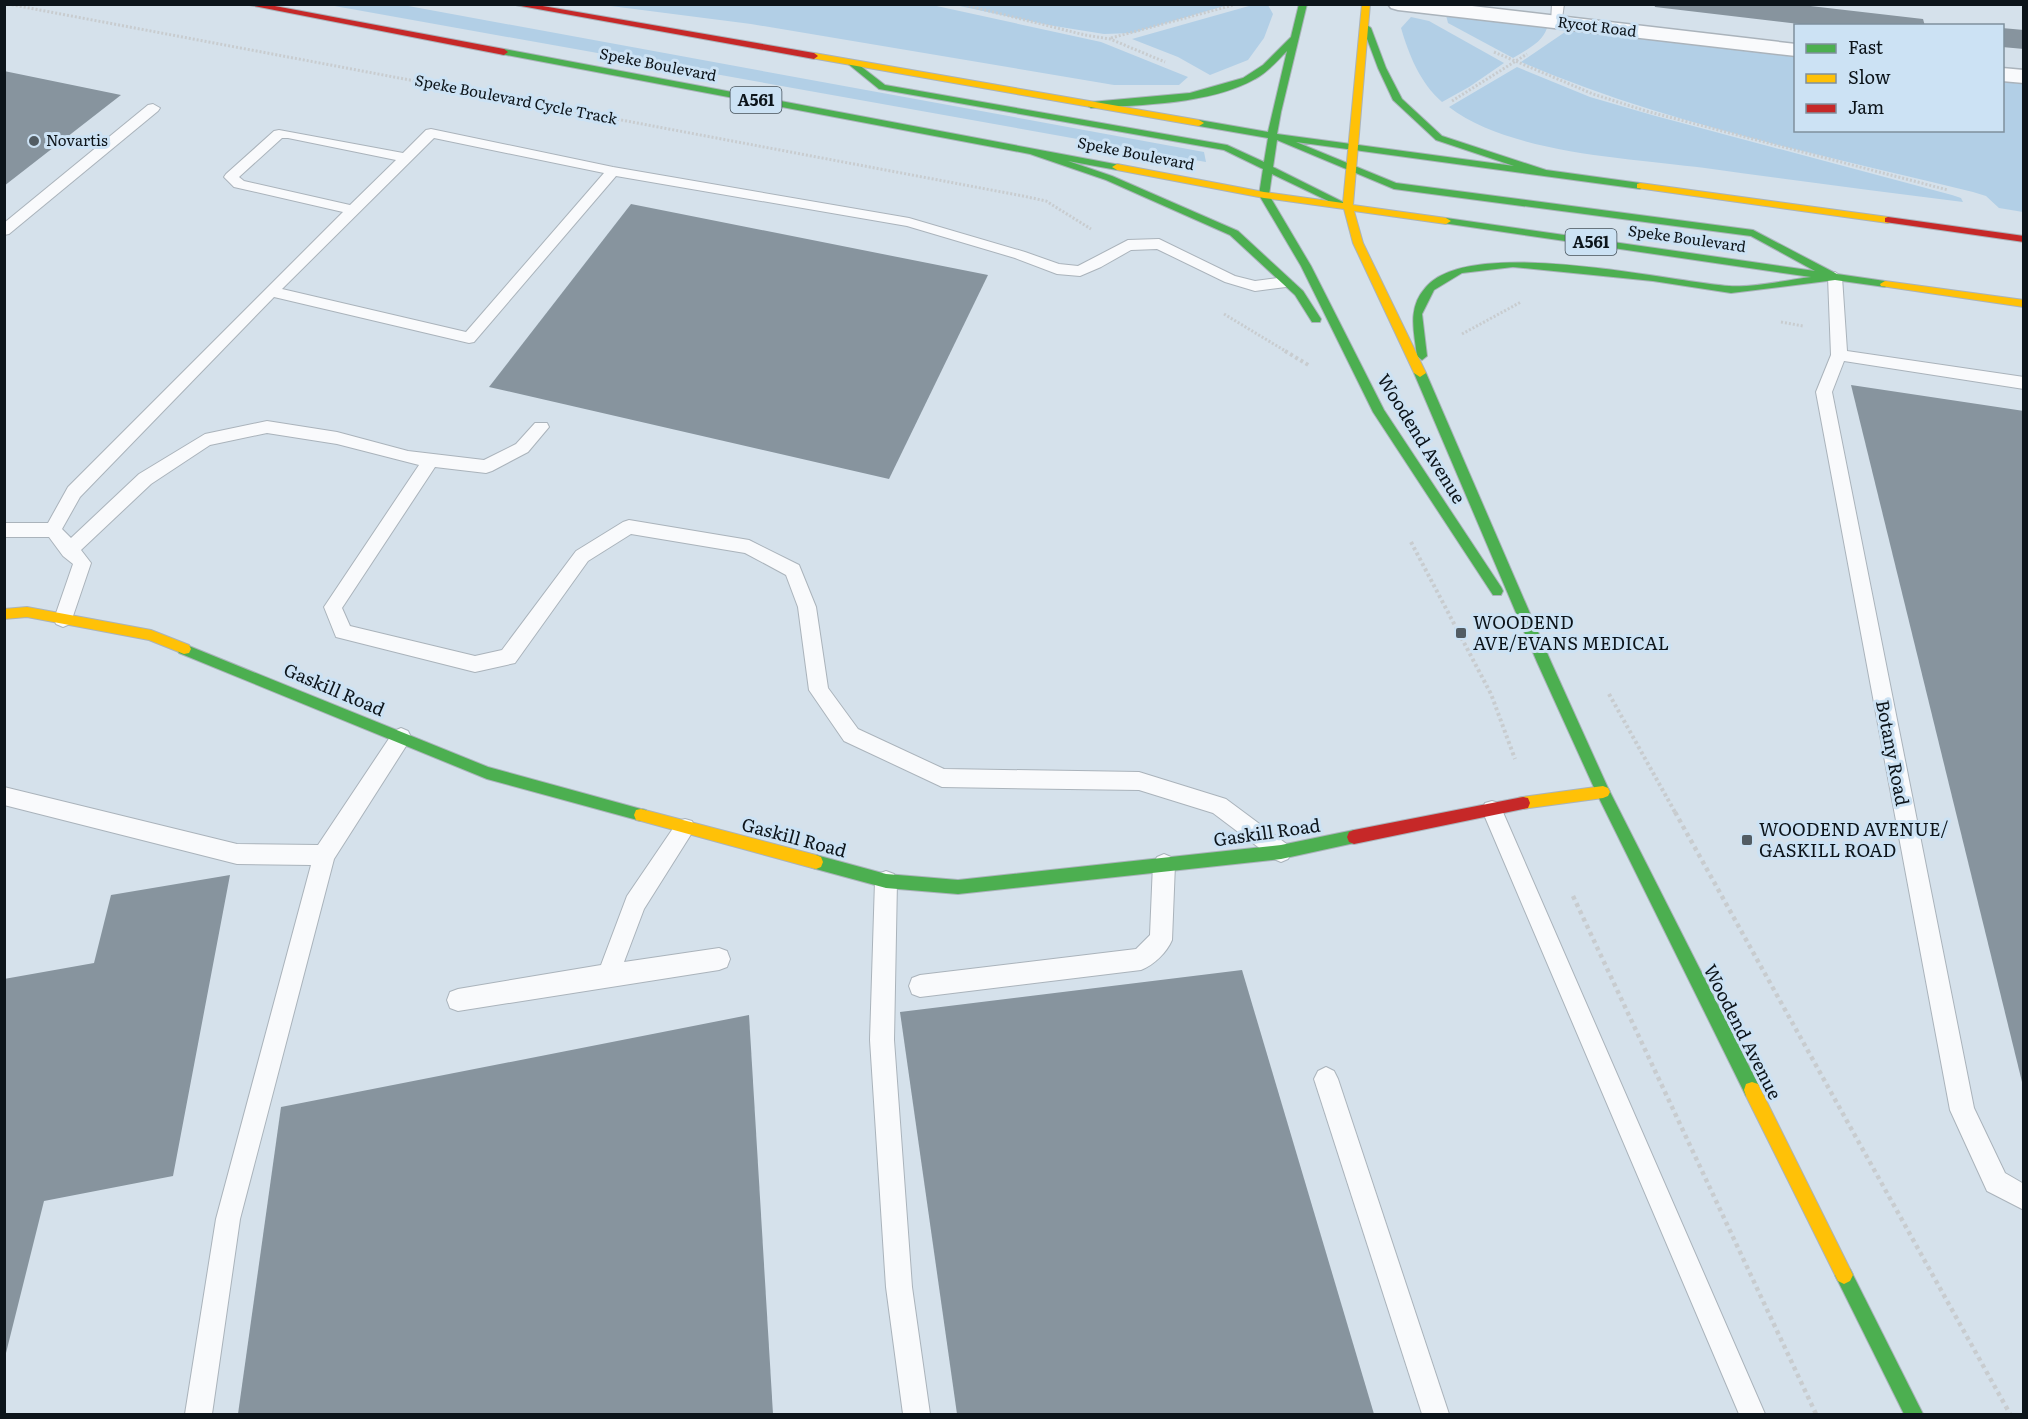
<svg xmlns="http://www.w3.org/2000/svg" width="2028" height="1419" viewBox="0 0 2028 1419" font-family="Literata,serif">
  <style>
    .green { fill: #b2cfe6 }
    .building { fill: #87949e }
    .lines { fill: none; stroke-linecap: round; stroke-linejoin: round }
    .lane-casing { stroke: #aab3bb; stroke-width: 2 }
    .street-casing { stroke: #aab3bb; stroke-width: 3 }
    .fast-casing { stroke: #aab3bb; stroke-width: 2 }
    .slow-casing { stroke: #aab3bb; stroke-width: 2 }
    .jam-casing { stroke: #aab3bb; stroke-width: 2 }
    .path-far2 { stroke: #c8cccf; stroke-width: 3; stroke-dasharray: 2 2; stroke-linecap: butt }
    .path-far1 { stroke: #c8cccf; stroke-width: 4; stroke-dasharray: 3 3; stroke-linecap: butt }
    .path { stroke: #c8cccf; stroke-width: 4.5; stroke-dasharray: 4 4; stroke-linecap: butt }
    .lane { fill: #f9fafc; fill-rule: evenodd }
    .street { fill: #f9fafc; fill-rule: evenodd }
    .fast { fill: #4caf50; fill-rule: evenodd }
    .slow { fill: #ffc107; fill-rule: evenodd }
    .jam { fill: #c62828; fill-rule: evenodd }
    .poi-dot { fill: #525c63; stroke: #cce2f4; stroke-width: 2 }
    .labels { text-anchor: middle; stroke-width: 6; stroke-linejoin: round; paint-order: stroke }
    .far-street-label { font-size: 15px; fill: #0c141a; stroke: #cce2f4 }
    .far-poi-label { font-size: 15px; fill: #0c141a; stroke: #cce2f4; text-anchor: start }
    .shield { fill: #cce2f4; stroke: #46525b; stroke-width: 1.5 }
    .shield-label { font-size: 16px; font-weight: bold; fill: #0c141a }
    .street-label { font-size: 18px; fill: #0c141a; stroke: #cce2f4 }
    .poi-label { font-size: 18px; fill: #0c141a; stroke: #cce2f4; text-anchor: start }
  </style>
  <rect width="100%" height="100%" fill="#d5e1eb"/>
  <g class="green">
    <path d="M1256,4L1268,5L1273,14L1264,38L1248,60L1210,75L1178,57L1132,39Z"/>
    <path d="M329,5H403L1204,152L1206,162Z"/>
    <path d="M603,5H932L1101,42L1188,77L1179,85H1114L751,24Z"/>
    <path d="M955,5H1228L1132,33L1104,34L1048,25Z"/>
    <path d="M1446,15L1547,28C1542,43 1526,50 1513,58L1448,23Z"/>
    <path d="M1411,17L1429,21L1504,63L1469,87L1442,102C1420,83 1409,55 1401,28Z"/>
    <path d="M1568,30L1795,57L1796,130H2002L2003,82L2023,84V212L1999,208L1986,196L1973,192C1822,155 1665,124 1521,62Z"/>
    <path d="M1517,67L1590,97L1652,115L1952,195L1961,198L1963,202C1877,191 1791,180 1705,168C1629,158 1511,154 1449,107Z"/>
  </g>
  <g class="building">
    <path d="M1654,4H1793L1923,19L1925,26H1816L1655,7Z"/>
    <path d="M2002,28L2024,30V49L2002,47Z"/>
    <path d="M4,71L121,95L4,186Z"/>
    <path d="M631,204L988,275L889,479L489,387Z"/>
    <path d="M1851,385L2024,411V1086H2023Z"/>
    <path d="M230,875L173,1176L44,1201L4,1361V979L94,963L111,895Z"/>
    <path d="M1242,970L1374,1414H957L900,1012Z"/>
    <path d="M749,1015L773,1414H238L281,1107Z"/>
  </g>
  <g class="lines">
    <defs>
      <g id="lane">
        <path d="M1552,4H1564L1561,26L1557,27L1551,23Z"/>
        <path d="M153,104L160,108L158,111L9,234L4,235V223L148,105Z"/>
        <path d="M431,129L613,167L909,218L1025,252L1059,264L1078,266L1128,240L1159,239L1235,276L1255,281L1286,277L1293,282L1286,287L1255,291L1225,282L1157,249L1131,250L1101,267L1080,276L1057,274L1015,258L907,226L616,176L474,342L469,343L274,297L80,497L62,529L71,538L139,474L205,434L267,421L337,432L408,451L484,460L516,444L535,423H547L549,427L528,452L492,471L486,473L435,467L342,608L350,626L475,656L502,650L576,551L623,522L629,520L749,540L799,565L816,607L828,688L858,729L944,769L1139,772L1226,799L1288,845L1292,852L1288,859L1281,862L1274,859L1213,813L1139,790L942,787L844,741L809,690L798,607L786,575L745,553L631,534L588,561L515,663L475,672L336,637L324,607L419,465L337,444L267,433L210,445L151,484L81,550L91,563L72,619L70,624L63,627L56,624L54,619L73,564L63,556L49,537H4V523H48L68,487L343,212L234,187L224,177L226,174L274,131L279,130L403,153L426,130ZM282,138H288L396,160L350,205L244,181L239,177ZM434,138L604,173L466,332L282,289Z"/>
        <path d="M1835,272L1842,277L1847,351L2024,377V389L1844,361L1832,392L1974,1108L2005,1173L2024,1184V1210L1987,1191L1950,1110L1816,392L1831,355L1828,277Z"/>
        <path d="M401,728L408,731L411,737L408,743L334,859L240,1219L212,1414H185L216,1219L311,865L237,864L4,805V787L237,844L318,845L394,731Z"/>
        <path d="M1492,801L1499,803L1502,810L1765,1414H1739L1482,810L1485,803Z"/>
        <path d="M685,819L692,821L695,828L644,909L624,962L719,948L727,951L730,959L727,967L719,970L458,1011L450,1008L447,1000L450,992L458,989L601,965L627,896L678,821Z"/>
        <path d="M1164,854L1171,857L1175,864L1172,940C1167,952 1154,965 1141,970L920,997L912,994L909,986L912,978L920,975L1136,949L1150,935L1153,864L1157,857Z"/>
        <path d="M886,871L894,874L897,881L894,1040L912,1287L930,1414H903L886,1287L870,1040L875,881L878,874Z"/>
        <path d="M1326,1067L1334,1071L1338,1079L1449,1414H1422L1314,1079L1318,1071Z"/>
      </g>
      <g id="street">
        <path d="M1388,4H1455L1796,44V56L1398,10L1391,8Z"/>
        <path d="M2002,68L2024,70V83L2002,81Z"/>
      </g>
      <g id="fast">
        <path d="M1299,4H1307L1281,112L1277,134L1514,166L1436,140L1393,100L1378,68L1363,28L1367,25L1371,28L1386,68L1402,99L1442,136L1546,170L1640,183L1645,186L1640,189L1296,142L1396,183L1753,230L1837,274L1885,281L1890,284L1885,287L1835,280L1731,293L1653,281L1513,267L1462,273L1434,290L1422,314L1427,356L1422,360L1417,356C1414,331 1407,308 1426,287C1470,235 1665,281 1729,286C1751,288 1787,280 1811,277L1443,223L1441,221L1446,218L1815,271L1751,236L1394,189L1277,140L1273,167L1353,207L1351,209H1345L1272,174L1269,195L1311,266L1384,410L1501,587L1503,591L1501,595H1493L1373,412L1301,266L1259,195L1263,169L1224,150L879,89L847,63L854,61L885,85L1227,145L1264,162L1268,138L1199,126L1194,123L1199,120L1268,132L1287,51C1277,61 1268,72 1255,79C1211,104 1142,105 1091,108L1086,105L1091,102L1190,93L1243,78L1263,65L1291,37Z"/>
        <path d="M504,49L1120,165V169L1117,170L1068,161L1112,176L1238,231L1303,291L1321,319L1320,322H1312L1295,295L1230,235L1106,180L1030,154L501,54L500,52Z"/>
        <path d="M1420,369L1426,373L1551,662L1608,788L1758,1084L1760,1090L1758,1096L1752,1098L1746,1096L1596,792L1537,662L1414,373Z"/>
        <path d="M184,644L488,767L641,809L646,810L648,815L646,820L641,821L487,779L179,653L177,649L179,645Z"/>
        <path d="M1354,830L1359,832L1361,837L1359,842L1281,859L958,894L886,888L816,869L811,867L809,862L811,857L816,855L886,874L958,880L1281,845Z"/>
        <path d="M1844,1266L1850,1269L1923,1414H1904L1835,1275L1838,1269Z"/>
      </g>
      <g id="slow">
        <path d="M1362,4H1370L1353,205L1446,218L1451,221L1446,224L1354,211L1363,243L1426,373L1420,377L1414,373L1353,243L1344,209L1264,198L1117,170L1112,167L1117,164L1264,192L1343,203Z"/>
        <path d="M814,53L1199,120L1204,123L1199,126L811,58V54Z"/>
        <path d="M1640,183L1888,217L1893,220L1888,223L1637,188V184Z"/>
        <path d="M1885,281L2024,300V307L1881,286L1880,284Z"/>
        <path d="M27,607L151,630L189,645L191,649L189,653L184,654L149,640L27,617L4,619V609Z"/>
        <path d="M1603,786L1608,788L1610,792L1608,796L1603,798L1523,809L1518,808L1516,803L1518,798L1523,797Z"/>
        <path d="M641,809L816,855L821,857L823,862L821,867L816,869L641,821L636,820L634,815L636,810Z"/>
        <path d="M1752,1082L1758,1084L1850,1269L1853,1275L1850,1281L1844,1284L1838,1281L1746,1096L1744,1090L1746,1084Z"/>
      </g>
      <g id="jam">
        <path d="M244,4H264L504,49L508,52L504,55Z"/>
        <path d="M510,4H531L814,53L818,56L814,59Z"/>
        <path d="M1888,217L2024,236V242L1885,222V218Z"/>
        <path d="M1523,797L1528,798L1530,803L1528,808L1523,809L1354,844L1349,842L1347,837L1349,832L1354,830Z"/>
      </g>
    </defs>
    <use href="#lane" class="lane-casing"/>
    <use href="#street" class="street-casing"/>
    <use href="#fast" class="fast-casing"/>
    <use href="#slow" class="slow-casing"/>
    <use href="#jam" class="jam-casing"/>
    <g class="path-far2">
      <path d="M8,4L1023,196L1046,201L1091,229"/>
      <path d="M961,4L1085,35L1110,39L1165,62"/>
      <path d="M1111,38L1237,4"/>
      <path d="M1494,52L1593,94L1646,111L1948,190"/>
      <path d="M1452,101L1527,54"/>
      <path d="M1224,314L1287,352"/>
      <path d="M1781,322L1803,326"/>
      <path d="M1462,334L1521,302"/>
    </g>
    <g class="path-far1">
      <path d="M1285,351L1310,366"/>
      <path d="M1411,542L1491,694L1515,759"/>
      <path d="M1609,694L1676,814"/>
    </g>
    <g class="path">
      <path d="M1675,812L2010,1414"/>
      <path d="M1573,896L1816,1414"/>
    </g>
    <use href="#lane" class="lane"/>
    <use href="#street" class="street"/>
    <use href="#fast" class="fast"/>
    <use href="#slow" class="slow"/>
    <use href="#jam" class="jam"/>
  </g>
  <g class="poi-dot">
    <circle cx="34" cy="141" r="6"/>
    <rect x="1455" y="627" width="12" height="12" rx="3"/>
    <rect x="1741" y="834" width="12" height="12" rx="3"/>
  </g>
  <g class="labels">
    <g class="far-street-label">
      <text transform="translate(1597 27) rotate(7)" y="5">Rycot Road</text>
      <text transform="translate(658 65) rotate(11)" y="5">Speke Boulevard</text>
      <text transform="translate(516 100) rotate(11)" y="5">Speke Boulevard Cycle Track</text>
      <text transform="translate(1136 154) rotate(11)" y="5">Speke Boulevard</text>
      <text transform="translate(1687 239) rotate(8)" y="5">Speke Boulevard</text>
    </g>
    <g class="far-poi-label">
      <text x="46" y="146">Novartis</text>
    </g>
    <g class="shield">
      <rect x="730.5" y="87" width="51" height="26" rx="4.5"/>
      <rect x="1565.5" y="229" width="51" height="26" rx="4.5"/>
    </g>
    <g class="shield-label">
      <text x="756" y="106">A561</text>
      <text x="1591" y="248">A561</text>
    </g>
    <g class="street-label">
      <text transform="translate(1421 439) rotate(58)" y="6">Woodend Avenue</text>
      <text transform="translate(334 690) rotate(23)" y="6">Gaskill Road</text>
      <text transform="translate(1892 753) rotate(79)" y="6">Botany Road</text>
      <text transform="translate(1267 833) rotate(-8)" y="6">Gaskill Road</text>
      <text transform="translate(794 838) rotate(15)" y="6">Gaskill Road</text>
      <text transform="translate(1742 1032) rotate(63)" y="6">Woodend Avenue</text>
    </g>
    <g class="poi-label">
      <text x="1473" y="629">WOODEND<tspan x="1473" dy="21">AVE/EVANS MEDICAL</tspan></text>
      <text x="1759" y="836">WOODEND AVENUE/<tspan x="1759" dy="21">GASKILL ROAD</tspan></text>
    </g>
  </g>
  <rect width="2028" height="1419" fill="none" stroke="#0c141a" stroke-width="12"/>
  <rect x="1794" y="24" width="210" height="108" fill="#cce2f4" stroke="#7f909d" stroke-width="1.5"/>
  <rect x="1806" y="44" width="30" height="9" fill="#4caf50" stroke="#7f909d" stroke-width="1.5"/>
  <text x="1848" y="54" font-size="18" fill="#0c141a">Fast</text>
  <rect x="1806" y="74" width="30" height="9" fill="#ffc107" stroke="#7f909d" stroke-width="1.5"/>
  <text x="1848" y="84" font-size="18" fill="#0c141a">Slow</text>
  <rect x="1806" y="104" width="30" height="9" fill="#c62828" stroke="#7f909d" stroke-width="1.5"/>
  <text x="1848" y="114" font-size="18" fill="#0c141a">Jam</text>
</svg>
